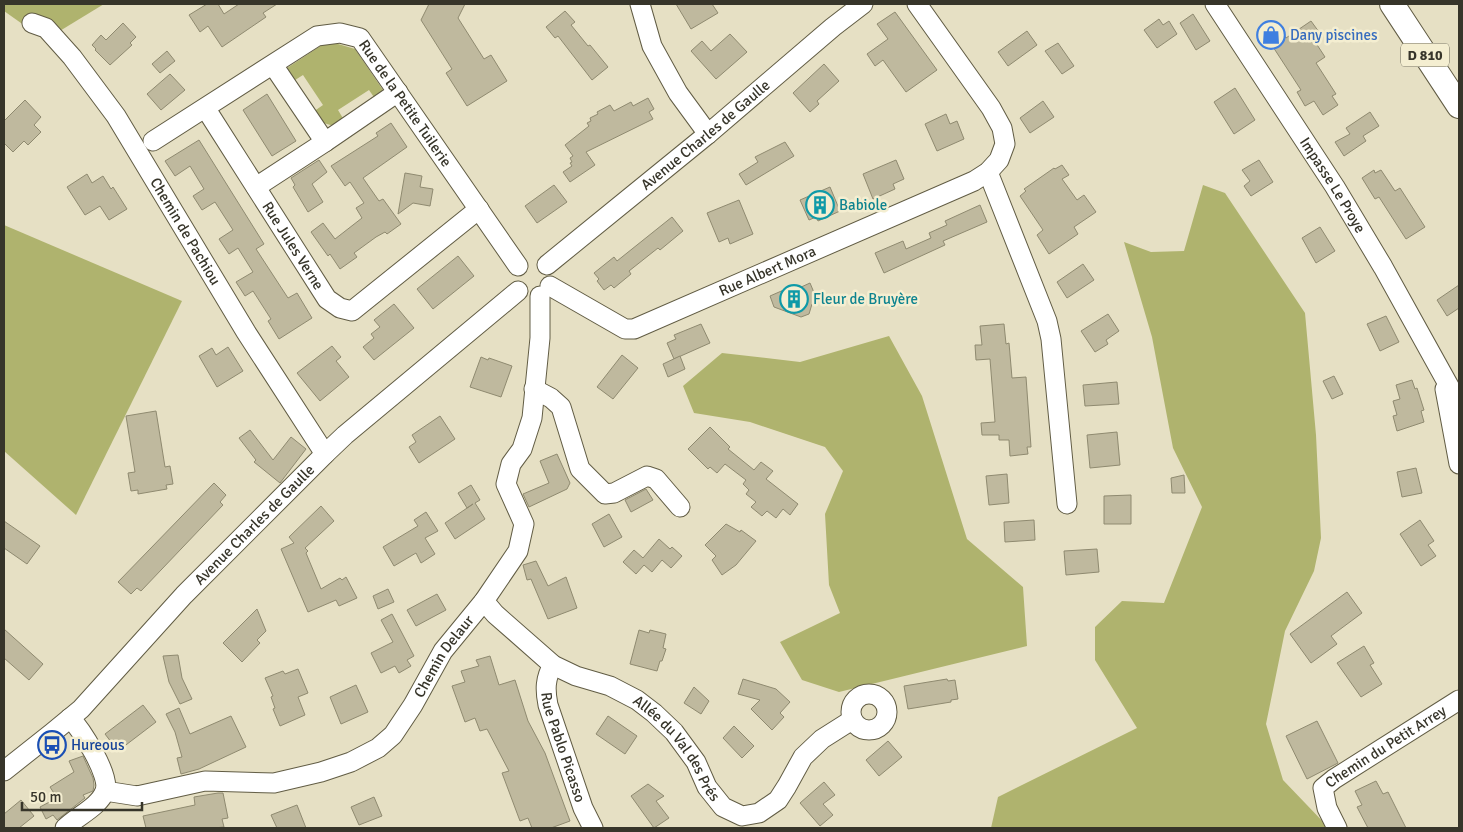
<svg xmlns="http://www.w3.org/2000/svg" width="1463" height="832" viewBox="0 0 1463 832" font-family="Signika,sans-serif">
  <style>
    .green { fill: #afb36e }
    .building { fill: #bfb99e; stroke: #8f8a70 }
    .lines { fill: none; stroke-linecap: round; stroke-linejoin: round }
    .minor-casing { stroke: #615c44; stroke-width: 21 }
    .major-casing { stroke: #615c44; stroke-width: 26 }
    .minor { stroke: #fff; stroke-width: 19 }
    .major { stroke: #fff; stroke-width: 24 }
    .labels { text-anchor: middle; stroke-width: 5; stroke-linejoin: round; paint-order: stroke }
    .shield { fill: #f4eed1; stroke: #706c5c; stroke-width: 1 }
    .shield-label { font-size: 14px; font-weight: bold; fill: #37352a }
    .shop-label { font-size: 15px; fill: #366cbe; stroke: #f4eed1; text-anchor: start }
    .street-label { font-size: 15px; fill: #37352a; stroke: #f4eed1 }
    .culture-label { font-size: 15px; fill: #0d838f; stroke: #f4eed1; text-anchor: start }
    .transit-label { font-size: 15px; fill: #164399; stroke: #f4eed1; text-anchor: start }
  </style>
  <rect width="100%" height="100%" fill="#e6e0c4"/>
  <g class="green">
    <path d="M4,4H104L45,40L4,11Z"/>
    <path d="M328,41L355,49L385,93L376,100L369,90L338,110L344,120L334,126L320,122L313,112L323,105L303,75L292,82L284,70Z"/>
    <path d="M1203,185L1225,193L1305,313L1316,435L1321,538L1314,571L1285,631L1266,724L1283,780L1329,828H991L998,797L1137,728L1095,660V627L1122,601L1164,603L1202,507L1173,448L1152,337L1124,242L1151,252L1184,251Z"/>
    <path d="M4,225L182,301L76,515L4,451Z"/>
    <path d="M889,336L922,396L967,539L1023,587L1027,646L839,692L802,680L780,642L840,613L829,585L825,514L843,471L825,447L750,422L694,413L683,386L722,353L800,362Z"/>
  </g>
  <g class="building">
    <path d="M207,4H218L224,14L239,4H277L263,13L266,17L222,47L208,26L200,32L189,15Z"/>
    <path d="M429,4H465L458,18L484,59L491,55L507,81L467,106L446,73L452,69L421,20Z"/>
    <path d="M676,4H712L718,13L691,29Z"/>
    <path d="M565,11L575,22L571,25L588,46L590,45L608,67L592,80L558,36L555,38L546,27Z"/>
    <path d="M895,12L937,70L906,92L883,60L875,66L867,54L888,39L877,24Z"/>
    <path d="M1193,14L1210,41L1196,50L1180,23Z"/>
    <path d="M1159,19L1163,25L1169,21L1177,34L1157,48L1144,30Z"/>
    <path d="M1311,21L1319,32L1312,37L1325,57L1316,63L1336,94L1332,96L1338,105L1323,115L1314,101L1305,106L1297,92L1301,90L1264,33L1277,24L1286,38Z"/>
    <path d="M123,23L136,37L130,43L132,45L110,65L95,50L96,49L92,45L101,35L106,40Z"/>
    <path d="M1027,31L1037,45L1008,66L998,52Z"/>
    <path d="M730,34L747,52L716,79L691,51L702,41L711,51Z"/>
    <path d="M1058,43L1074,66L1062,74L1045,51Z"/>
    <path d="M167,51L175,61L160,73L152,64Z"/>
    <path d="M824,64L839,81L817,101L819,104L810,112L793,93Z"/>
    <path d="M170,74L185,90L161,110L147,94Z"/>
    <path d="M1235,88L1255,120L1234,134L1214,102Z"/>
    <path d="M267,94L296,141L272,156L243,110Z"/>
    <path d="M648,98L654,109L649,112L653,119L586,152L595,165L570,182L563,172L572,166L570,163L572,162L570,158L573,156L565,145L589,126L587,123L591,121L590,118L598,114L597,112L610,105L614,111L631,102L633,106Z"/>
    <path d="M25,100L41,117L34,125L41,132L28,145L24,141L13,152L4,143V121Z"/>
    <path d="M1043,101L1054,117L1030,133L1020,118Z"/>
    <path d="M1370,112L1379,126L1363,136L1366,141L1344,156L1335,142L1350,134L1346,128Z"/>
    <path d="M946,114L950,124L957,121L964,139L937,151L925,124Z"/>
    <path d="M391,123L407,147L363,178L379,201L383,199L401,224L387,234L385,232L376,237L354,253L357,257L340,269L330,254L328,256L311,232L323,223L335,239L362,218L356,208L364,203L350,182L345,186L331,166L378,136L376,133Z"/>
    <path d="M199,140L264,244L256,249L288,298L297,293L312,318L279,339L268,321L271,319L253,291L245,296L236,282L253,272L238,248L229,254L219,239L233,230L215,202L202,210L193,196L204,189L190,166L175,176L165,161Z"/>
    <path d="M785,142L794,156L746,185L739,174L758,162L755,157Z"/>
    <path d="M319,160L327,172L312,184L323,202L308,212L293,187L295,185L291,178Z"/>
    <path d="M896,160L904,179L893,184L895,189L873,199L863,174Z"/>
    <path d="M1259,160L1273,182L1251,196L1244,186L1250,181L1242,170Z"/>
    <path d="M1062,165L1069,175L1062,179L1077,200L1084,195L1096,212L1074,227L1078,234L1049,254L1037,235L1043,230L1020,196L1026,191L1024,189L1054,168L1055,169Z"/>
    <path d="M1374,170L1375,173L1381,170L1395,191L1400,188L1425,227L1406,239L1379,197L1375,199L1362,178Z"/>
    <path d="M405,173L422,176L420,187L433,189L430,206L413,203L398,214Z"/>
    <path d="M87,174L92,183L103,176L111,189L113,187L127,209L109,220L100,206L85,215L67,187Z"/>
    <path d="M554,185L567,202L537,223L525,206Z"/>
    <path d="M830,187L840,211L818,221L816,217L809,220L800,200Z"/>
    <path d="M739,200L753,234L730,244L728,238L719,242L707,213Z"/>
    <path d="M980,205L987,222L943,241L945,245L884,273L875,253L903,241L906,249L931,238L929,233L947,225L945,221Z"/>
    <path d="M672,217L683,231L660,250L658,248L629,271L631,274L614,288L611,285L604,290L597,281L599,279L594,273L614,257L617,261Z"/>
    <path d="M1320,227L1335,251L1316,263L1302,238Z"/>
    <path d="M458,256L474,276L433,309L417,289Z"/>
    <path d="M1083,264L1094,280L1067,298L1057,282Z"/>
    <path d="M810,283L818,302L812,304L809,314L801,317L774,307L770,296L786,289L788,293Z"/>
    <path d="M1459,285V308L1447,316L1437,300Z"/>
    <path d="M394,304L414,328L374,360L363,347L374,338L371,334L380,327L374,320Z"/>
    <path d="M1108,314L1119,331L1106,340L1108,344L1095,352L1081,331Z"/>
    <path d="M1386,316L1399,342L1380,351L1367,324Z"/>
    <path d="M701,324L710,343L674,359L667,343L676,339L674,335Z"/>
    <path d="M1004,324L1006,344L1009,343L1012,378L1026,377L1031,447H1027L1028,454L1010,456L1009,440H999V435H982L981,423L995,422L990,359L976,360L975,345H982L980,326Z"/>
    <path d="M332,346L341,357L336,361L349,377L320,401L297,373Z"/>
    <path d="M228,347L243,371L217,387L199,356L212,348L216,355Z"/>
    <path d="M622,355L638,368L613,399L597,387Z"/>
    <path d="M680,356L685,369L668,377L663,364Z"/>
    <path d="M481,357L488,360L489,358L512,366L501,397L470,387Z"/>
    <path d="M1334,376L1343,394L1332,399L1323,381Z"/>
    <path d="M1412,380L1415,389L1417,388L1424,410L1421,411L1424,422L1397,431L1393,416L1397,415L1393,401L1400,399L1396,385Z"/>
    <path d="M1117,382L1119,404L1085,406L1083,385Z"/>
    <path d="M156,411L165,467L170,466L173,484L166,485L167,489L138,494V490L131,491L128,473L135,472L126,416Z"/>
    <path d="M440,416L455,439L419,463L409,447L416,442L412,435Z"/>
    <path d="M710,427L730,447L728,449L754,470L761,462L773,471L766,479L798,504L790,515L783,509L776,518L767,511L762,516L751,507L756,502L746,494L749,490L743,484L746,480L725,464L717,473L710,467L708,469L688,449Z"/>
    <path d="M250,430L273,460L291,437L306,449L280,483L254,462L256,460L239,438Z"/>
    <path d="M1117,432L1120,465L1090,468L1087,435Z"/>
    <path d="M557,454L570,483L567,489L529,507L523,494L549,483L540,461Z"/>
    <path d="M1416,468L1422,493L1402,497L1397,472Z"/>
    <path d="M1007,474L1009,503L989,505L986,476Z"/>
    <path d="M1184,475L1185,493H1172L1171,478Z"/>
    <path d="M214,483L226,495L220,502L223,505L141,591L137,588L131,594L118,582Z"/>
    <path d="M471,485L480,500L475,503L485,519L455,539L445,523L473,504L467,508L458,493Z"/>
    <path d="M646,489L653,500L631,512L625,500Z"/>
    <path d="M1131,495V524H1104V496Z"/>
    <path d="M321,506L334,521L305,548L308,551L306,553L321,589L340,578L342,580L346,577L357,598L339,606L336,600L308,612L281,549L294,543L289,537Z"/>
    <path d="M426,512L438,531L425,538L435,554L421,563L416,553L394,566L383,547L418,526L414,520Z"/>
    <path d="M609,514L622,537L604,547L592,524Z"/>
    <path d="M1034,520L1035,540L1005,542L1004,522Z"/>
    <path d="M1420,520L1434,541L1428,545L1436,556L1421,566L1400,534Z"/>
    <path d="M4,521L40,546L27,564L4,548Z"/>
    <path d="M726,524L740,532L741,530L756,541L736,565L722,575L712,560L716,556L705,545Z"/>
    <path d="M659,539L670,549L672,547L682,556L671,568L662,560L652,572L644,565L636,574L623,562L634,550L643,558Z"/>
    <path d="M1097,549L1099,572L1066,575L1064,551Z"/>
    <path d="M536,561L548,586L566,577L577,608L548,619L531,579L527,580L523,565Z"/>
    <path d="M388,589L394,602L378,609L373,596Z"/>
    <path d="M1347,592L1362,613L1331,636L1337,644L1311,663L1290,634Z"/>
    <path d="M437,594L446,610L416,626L407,610Z"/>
    <path d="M257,609L266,631L257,640L260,643L242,662L223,643Z"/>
    <path d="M392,614L414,656L407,660L411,666L399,673L395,666L381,673L371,653L393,642L381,620Z"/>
    <path d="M4,629L43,664L29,680L4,658Z"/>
    <path d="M639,630L649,633L650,630L666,634L663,648L666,649L662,661H660L657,671L630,664Z"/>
    <path d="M1364,646L1374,663L1370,665L1382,684L1361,697L1337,663Z"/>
    <path d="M178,655L182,678L192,699L180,704L169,682L163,656Z"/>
    <path d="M490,656L499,685L515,680L528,721L545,753L570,821L551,828H532L528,818L520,821L502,773L509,771L487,729L480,731L475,718L465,722L452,686L465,682L461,671L479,666L476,660Z"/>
    <path d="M298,669L308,693L298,697L305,715L280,726L273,709L275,708L271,697L273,696L265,678L283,671L285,674Z"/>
    <path d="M743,679L776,689L790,702L780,713L784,717L772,730L751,709L760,700L738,694Z"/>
    <path d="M947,679L948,681L955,680L958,699L951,700V702L908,709L904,686Z"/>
    <path d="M356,685L368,712L341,724L330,697Z"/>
    <path d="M694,687L709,701L701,714L684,703Z"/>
    <path d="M143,705L156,722L118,751L105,734Z"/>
    <path d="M179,708L190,734L231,716L246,747L199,769L181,774L177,758L182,757L175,732L166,714Z"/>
    <path d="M608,716L637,736L625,754L596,734Z"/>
    <path d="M1317,721L1338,763L1307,779L1286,736Z"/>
    <path d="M734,726L754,746L742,758L723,738Z"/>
    <path d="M888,741L902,757L879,776L866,760Z"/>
    <path d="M83,756L93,778L94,785L93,791L83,795L85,798L57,820L53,815L46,819L40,807L57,798L50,787L74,772L69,761Z"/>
    <path d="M1376,781L1383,794L1388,792L1406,828H1368L1357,807L1362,805L1355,791Z"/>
    <path d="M824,782L835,795L823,804L833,815L820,826L800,803Z"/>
    <path d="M648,784L664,796L656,801L669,818L654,828L631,796Z"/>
    <path d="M218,793H223L228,818L222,819L224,827L214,828H146L143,816L195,805L194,797Z"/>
    <path d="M374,797L382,816L359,825L351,807Z"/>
    <path d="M21,800L34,816L19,828H4V814Z"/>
    <path d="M297,805L306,828H277L271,815Z"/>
  </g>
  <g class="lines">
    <defs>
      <g id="minor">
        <path d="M640,4L652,46L678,93L708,134"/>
        <path id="s1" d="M1215,4L1335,187L1383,267L1459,404"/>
        <path id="s2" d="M32,23L46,28L72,57L116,116L246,332L325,454"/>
        <path d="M273,65L325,142L398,92"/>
        <path id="s3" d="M206,109L327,299L340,308L352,311L479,209"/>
        <path id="s4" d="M153,141L317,36L340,33L360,38L518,266"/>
        <path d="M988,172L1047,321L1051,339L1067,504"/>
        <path d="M256,187L325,142"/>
        <path id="s5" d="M547,265L708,134L833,27L863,4"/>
        <path id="s6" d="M550,286L625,329H634L974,181L988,172L999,160L1005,144L1002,128L991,108L917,4"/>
        <path d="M534,389L551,398L561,407L580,469L605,494L614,493L647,476L656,479L680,507"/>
        <path d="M1445,389L1459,464"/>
        <path id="s7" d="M484,601L495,614L553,665L576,676L610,686L637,700L654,713L674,732L696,762L707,787L723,807L742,816L759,813L778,800L787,786L803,757L822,739L852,720"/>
        <path id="s8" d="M553,665C545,678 545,690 548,705L583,808L593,828"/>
        <circle cx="869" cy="712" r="18"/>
        <path id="s9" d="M4,771L52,733L81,709L184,595L325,454L345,435L518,291"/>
        <path id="s10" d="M105,791L137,796L205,781L274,783L321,772L351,762L378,748L393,735L413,705L443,651L484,601L518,551L524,524L506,484L511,464L522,449L532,418L540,338V296"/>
        <path d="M65,828C77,816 99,807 105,791C111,776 81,729 70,718"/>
        <path id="s11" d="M1337,828L1327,808L1323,788L1334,779L1459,700"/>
      </g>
      <path id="major" d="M1392,4L1459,106"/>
    </defs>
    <use href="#minor" class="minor-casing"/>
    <use href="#major" class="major-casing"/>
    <use href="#minor" class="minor"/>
    <use href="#major" class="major"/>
  </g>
  <defs>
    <symbol id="shop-ring" viewBox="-11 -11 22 22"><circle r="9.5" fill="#f4eed1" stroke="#3f7fe0" stroke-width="1.5"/><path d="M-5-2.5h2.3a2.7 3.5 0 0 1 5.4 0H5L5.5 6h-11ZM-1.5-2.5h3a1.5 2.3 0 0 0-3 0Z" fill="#3f7fe0"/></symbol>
    <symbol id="building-ring" viewBox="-11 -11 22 22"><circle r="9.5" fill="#f4eed1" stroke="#0f9aa8" stroke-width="1.5"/><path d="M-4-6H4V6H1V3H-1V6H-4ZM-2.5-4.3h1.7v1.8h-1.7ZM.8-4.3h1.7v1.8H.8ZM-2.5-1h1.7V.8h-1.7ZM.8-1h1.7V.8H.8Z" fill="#0f9aa8"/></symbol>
    <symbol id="bus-ring" viewBox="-11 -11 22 22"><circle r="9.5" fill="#f4eed1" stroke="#1a4fb4" stroke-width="1.5"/><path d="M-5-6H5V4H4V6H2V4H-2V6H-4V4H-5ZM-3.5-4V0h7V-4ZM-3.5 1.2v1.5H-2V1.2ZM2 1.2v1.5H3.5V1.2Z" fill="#1a4fb4"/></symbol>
  </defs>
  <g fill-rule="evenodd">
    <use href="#shop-ring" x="1255" y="19" width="32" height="32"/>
    <use href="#building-ring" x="804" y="189" width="32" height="32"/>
    <use href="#building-ring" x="778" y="283" width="32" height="32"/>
    <use href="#bus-ring" x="36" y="729" width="32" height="32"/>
  </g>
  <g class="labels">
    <rect class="shield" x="1401" y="43.5" width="48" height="23" rx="4"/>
    <g class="shield-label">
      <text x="1425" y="60">D 810</text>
    </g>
    <g class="shop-label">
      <text x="1290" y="40">Dany piscines</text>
    </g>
    <g class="street-label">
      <text dy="5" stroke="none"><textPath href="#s4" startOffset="318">Rue de la Petite Tuilerie</textPath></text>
      <text dy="5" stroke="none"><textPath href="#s5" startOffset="205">Avenue Charles de Gaulle</textPath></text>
      <text dy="5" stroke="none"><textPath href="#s1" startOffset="216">Impasse Le Proye</textPath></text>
      <text dy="5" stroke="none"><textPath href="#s2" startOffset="262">Chemin de Pachiou</textPath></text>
      <text dy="5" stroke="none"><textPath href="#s3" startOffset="162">Rue Jules Verne</textPath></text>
      <text dy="5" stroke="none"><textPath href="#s6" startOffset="241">Rue Albert Mora</textPath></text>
      <text dy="5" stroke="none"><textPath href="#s9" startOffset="352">Avenue Charles de Gaulle</textPath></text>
      <text dy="5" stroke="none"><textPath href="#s10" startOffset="395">Chemin Delaur</textPath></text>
      <text dy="5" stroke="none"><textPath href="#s8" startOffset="86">Rue Pablo Picasso</textPath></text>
      <text dy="5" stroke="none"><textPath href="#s11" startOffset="118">Chemin du Petit Arrey</textPath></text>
      <text dy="5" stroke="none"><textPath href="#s7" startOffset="249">Allée du Val des Prés</textPath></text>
    </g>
    <g class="culture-label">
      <text x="839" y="210">Babiole</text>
      <text x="813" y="304">Fleur de Bruyère</text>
    </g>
    <g class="transit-label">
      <text x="71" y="750">Hureous</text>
    </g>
  </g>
  <rect width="1463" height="832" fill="none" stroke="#37352a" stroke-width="10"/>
  <path d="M22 802v8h120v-8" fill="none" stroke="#37352a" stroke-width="2.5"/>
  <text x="30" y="802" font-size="15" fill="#37352a" stroke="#f4eed1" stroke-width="4" paint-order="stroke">50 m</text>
</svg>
